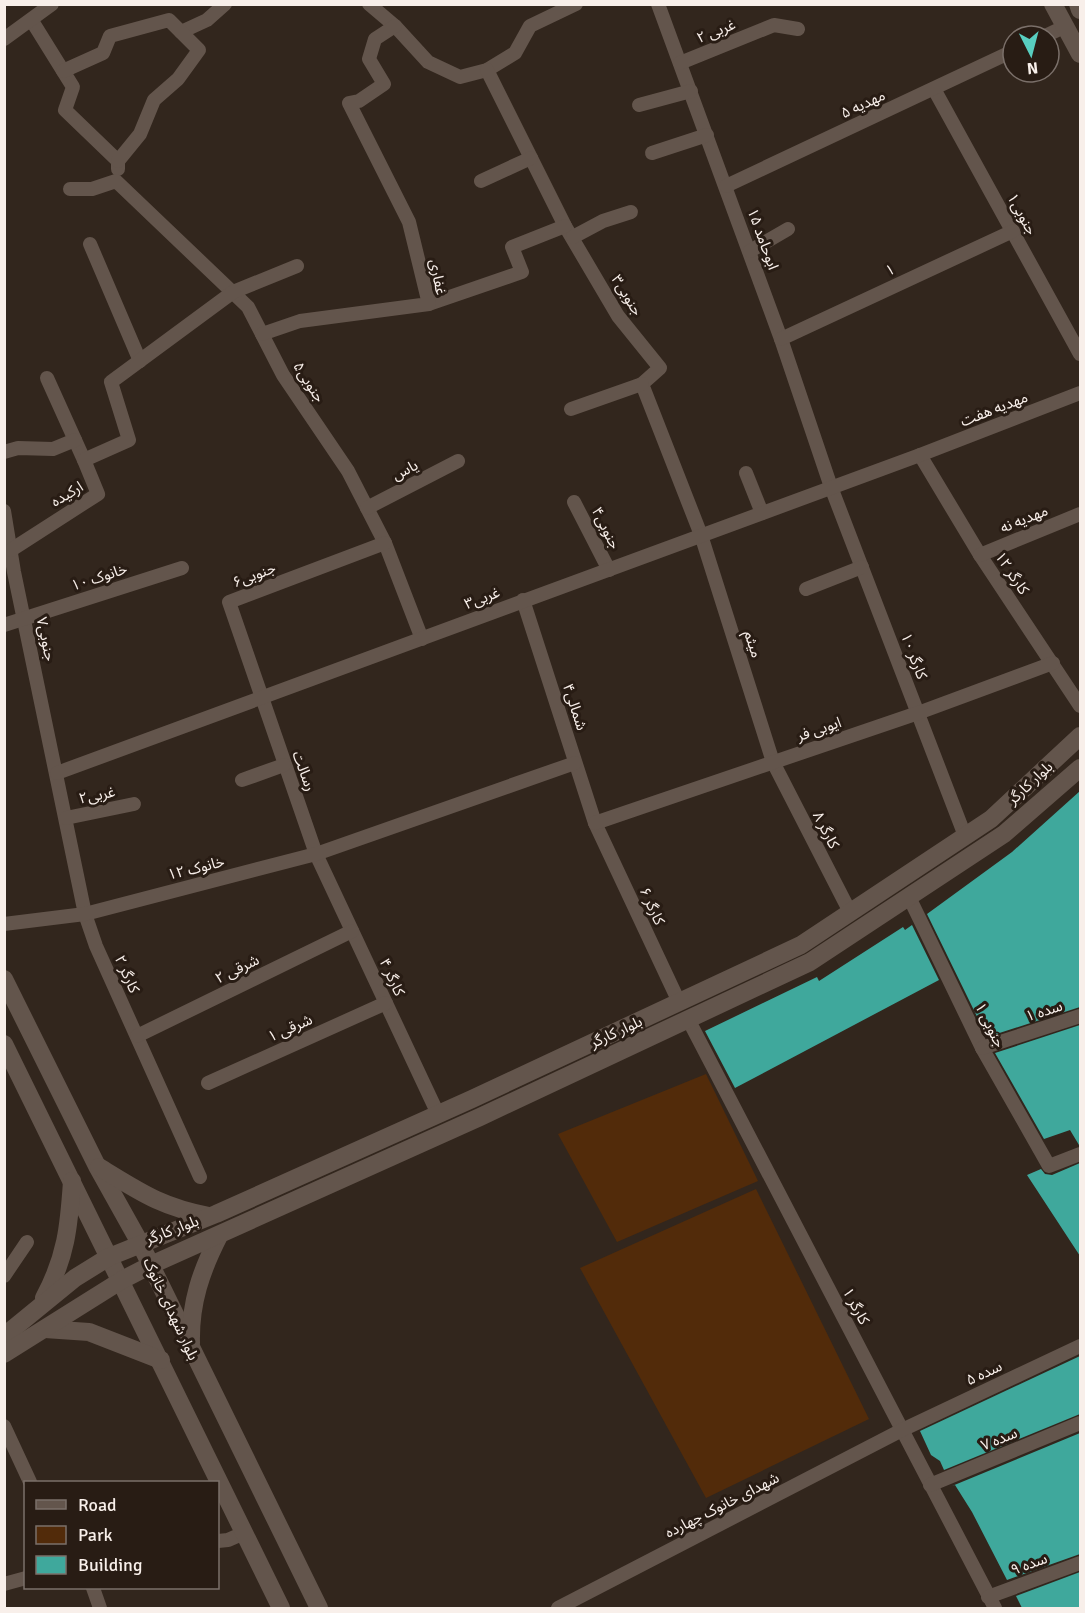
<svg xmlns="http://www.w3.org/2000/svg" width="1085" height="1613" viewBox="0 0 1085 1613" font-family="Signika,'Noto Sans Arabic',sans-serif">
  <style>
    .green { fill: #522b0a }
    .building { fill: #3fa89c }
    .lines { fill: none; stroke-linecap: round; stroke-linejoin: round }
    .street { stroke: #63554c; stroke-width: 14 }
    .secondary { stroke: #63554c; stroke-width: 18 }
    .labels { text-anchor: middle; stroke-width: 6; stroke-linejoin: round; paint-order: stroke }
    .street-label { font-size: 15px; fill: #f8efea; stroke: #281c14 }
  </style>
  <rect width="100%" height="100%" fill="#32261d"/>
  <g class="green">
    <path d="M706,1074L758,1181L617,1242L558,1134Z"/>
    <path d="M756,1189L869,1419L706,1498L580,1268Z"/>
  </g>
  <g class="building">
    <path d="M1080,791V1007L987,1037L927,914L1012,852Z"/>
    <path d="M912,925L939,980L735,1088L705,1031L817,977L819,981L903,927L905,930Z"/>
    <path d="M1080,1025V1145H1079L1070,1130L1044,1139L995,1053Z"/>
    <path d="M1080,1163V1256L1027,1175L1041,1169L1045,1174L1052,1175Z"/>
    <path d="M1080,1356V1414L944,1470L940,1461L931,1455L920,1431Z"/>
    <path d="M1080,1433V1554L1007,1580L972,1512L955,1485L952,1486Z"/>
    <path d="M1080,1572V1608H1022L1016,1596Z"/>
  </g>
  <g class="lines">
    <g class="street">
      <path d="M369,4L395,26L428,62L460,77L487,70L515,53L530,26L576,4"/>
      <path d="M658,4L781,339L831,487L965,836"/>
      <path d="M32,21L73,87L65,110L118,161V169"/>
      <path d="M181,32L207,20L225,4"/>
      <path d="M1045,36L1064,27"/>
      <path d="M4,39L52,4"/>
      <path d="M680,63L774,25L798,29"/>
      <path d="M487,70L565,226L618,316L660,368L642,384L701,535L773,762L850,912"/>
      <path d="M63,71L103,53L110,36L169,20L199,50L178,79L154,100L140,134L118,161"/>
      <path d="M934,89L1080,354"/>
      <path d="M639,105L691,91"/>
      <path d="M652,153L707,135"/>
      <path d="M481,181L531,158"/>
      <path d="M726,186L1013,51"/>
      <path d="M70,189H92L116,181L248,307L283,375L348,471L385,543L422,639"/>
      <path d="M573,237L603,221L631,212"/>
      <path d="M90,244L140,361"/>
      <path d="M750,251L788,229"/>
      <path d="M429,304L522,272L512,247L565,226"/>
      <path d="M262,334L300,321L429,304L409,222L349,103L359,101L384,84L369,59L375,39L395,26"/>
      <path d="M781,339L1013,231"/>
      <path d="M47,378L84,460"/>
      <path d="M571,409L642,384"/>
      <path d="M4,452L18,448L53,449L75,440"/>
      <path d="M920,455L980,555L1080,706"/>
      <path d="M746,473L762,513"/>
      <path d="M574,502L609,570"/>
      <path d="M367,508L458,461"/>
      <path d="M4,511L14,572L85,914L96,946L200,1177"/>
      <path d="M385,543L229,602L316,854L438,1114"/>
      <path d="M11,550L98,494L84,460L129,440L111,382L233,292L297,266"/>
      <path d="M980,555L1080,514"/>
      <path d="M806,589L862,567"/>
      <path d="M523,600L595,823L679,1002"/>
      <path d="M4,625L182,568"/>
      <path d="M57,773L920,455L1080,393"/>
      <path d="M242,780L284,765"/>
      <path d="M66,818L134,804"/>
      <path d="M595,823L918,713L1053,663"/>
      <path d="M909,897L982,1048L1049,1166L1080,1154"/>
      <path d="M4,924L85,914L316,854L575,763"/>
      <path d="M688,1019L995,1608"/>
      <path d="M137,1036L352,931"/>
      <path d="M982,1048L1080,1016"/>
      <path d="M208,1083L386,1003"/>
      <path d="M4,1276L27,1242"/>
      <path d="M4,1426L30,1482"/>
      <path d="M930,1485L1080,1423"/>
      <path d="M218,1541L228,1540L244,1533"/>
      <path d="M4,1584L26,1578"/>
      <path d="M93,1588L100,1608"/>
      <path d="M988,1597L1080,1563"/>
      <path d="M558,1608L902,1430L1080,1346"/>
    </g>
    <g class="secondary">
      <path d="M1053,4L1080,54"/>
      <path d="M1078,4L1080,10"/>
      <path d="M4,979L97,1166L140,1243L319,1608"/>
      <path d="M4,1044L281,1608"/>
      <path d="M99,1167C140,1192 161,1207 209,1216"/>
      <path d="M44,1298C66,1257 69,1227 72,1181"/>
      <path d="M45,1329L89,1332L161,1360"/>
      <path d="M4,1336L75,1278L109,1257L216,1214L472,1099L801,945L991,819L1080,736"/>
      <path d="M191,1343C190,1303 201,1271 219,1236"/>
      <path d="M4,1354L122,1280L151,1265L480,1117L810,962L1004,834L1080,768"/>
    </g>
  </g>
  <g class="labels">
    <g class="street-label">
      <text transform="translate(716 31) rotate(-22)" y="5">۲ غربی</text>
      <text transform="translate(863 104) rotate(-25)" y="5">مهدیه ۵</text>
      <text transform="translate(1022 214) rotate(61)" y="5">جنوبی۱</text>
      <text transform="translate(763 239) rotate(70)" y="5">ابوحامد ۱۵</text>
      <text transform="translate(890 270) rotate(-25)" y="5">۱</text>
      <text transform="translate(438 277) rotate(79)" y="5">غفاری</text>
      <text transform="translate(627 295) rotate(58)" y="5">جنوبی۳</text>
      <text transform="translate(309 382) rotate(57)" y="5">جنوبی۵</text>
      <text transform="translate(994 409) rotate(-21)" y="5">مهدیه هفت</text>
      <text transform="translate(405 470) rotate(-27)" y="5">یاس</text>
      <text transform="translate(67 494) rotate(-31)" y="5">ارکیده</text>
      <text transform="translate(1024 519) rotate(-22)" y="5">مهدیه نه</text>
      <text transform="translate(606 528) rotate(63)" y="5">جنوبی۴</text>
      <text transform="translate(1012 573) rotate(56)" y="5">کارگر ۱۲</text>
      <text transform="translate(254 575) rotate(-21)" y="5">جنوبی۶</text>
      <text transform="translate(99 577) rotate(-18)" y="5">خانوک ۱۰</text>
      <text transform="translate(482 598) rotate(-21)" y="5">غربی۳</text>
      <text transform="translate(46 639) rotate(78)" y="5">جنوبی۷</text>
      <text transform="translate(753 644) rotate(72)" y="5">میثم</text>
      <text transform="translate(914 656) rotate(69)" y="5">کارگر ۱۰</text>
      <text transform="translate(575 707) rotate(72)" y="5">شمالی۴</text>
      <text transform="translate(819 729) rotate(-19)" y="5">ایوبی فر</text>
      <text transform="translate(304 771) rotate(70)" y="5">رسالت</text>
      <text transform="translate(1030 783) rotate(-43)" y="5">بلوار کارگر</text>
      <text transform="translate(97 795) rotate(-12)" y="5">غربی۲</text>
      <text transform="translate(826 830) rotate(63)" y="5">کارگر ۸</text>
      <text transform="translate(196 868) rotate(-14)" y="5">خانوک ۱۲</text>
      <text transform="translate(652 906) rotate(65)" y="5">کارگر ۶</text>
      <text transform="translate(237 969) rotate(-26)" y="5">شرقی ۲</text>
      <text transform="translate(127 974) rotate(66)" y="5">کارگر ۲</text>
      <text transform="translate(392 977) rotate(65)" y="5">کارگر ۴</text>
      <text transform="translate(1044 1011) rotate(-18)" y="5">سده ۱</text>
      <text transform="translate(990 1025) rotate(63)" y="5">۱ جنوبی</text>
      <text transform="translate(290 1028) rotate(-24)" y="5">شرقی ۱</text>
      <text transform="translate(616 1032) rotate(-25)" y="5">بلوار کارگر</text>
      <text transform="translate(172 1230) rotate(-21)" y="5">بلوار کارگر</text>
      <text transform="translate(856 1306) rotate(62)" y="5">کارگر ۱</text>
      <text transform="translate(171 1309) rotate(65)" y="5">بلوار شهدای خانوک</text>
      <text transform="translate(984 1373) rotate(-25)" y="5">سده ۵</text>
      <text transform="translate(999 1439) rotate(-22)" y="5">سده ۷</text>
      <text transform="translate(722 1505) rotate(-27)" y="5">شهدای خانوک چهارده</text>
      <text transform="translate(1029 1564) rotate(-20)" y="5">سده ۹</text>
    </g>
  </g>
  <rect width="1085" height="1613" fill="none" stroke="#f8efea" stroke-width="12"/>
  <rect x="24" y="1481" width="195" height="108" fill="#281c14" stroke="#7b706a" stroke-width="1.5"/>
  <rect x="36" y="1500" width="30" height="9" fill="#63554c" stroke="#7b706a" stroke-width="1.5"/>
  <text x="78" y="1511" font-size="18" fill="#f8efea">Road</text>
  <rect x="36" y="1526" width="30" height="18" fill="#522b0a" stroke="#7b706a" stroke-width="1.5"/>
  <text x="78" y="1541" font-size="18" fill="#f8efea">Park</text>
  <rect x="36" y="1556" width="30" height="18" fill="#3fa89c" stroke="#7b706a" stroke-width="1.5"/>
  <text x="78" y="1571" font-size="18" fill="#f8efea">Building</text>
  <g transform="translate(1031 54) rotate(174)"><circle r="28" fill="#281c14" stroke="#7b706a" stroke-width="1.5"/>
  <path d="M0-4.5L10 22L0 15L-10 22Z" fill="#58cec0"/>
  <text y="-9" font-size="16" font-weight="bold" text-anchor="middle" fill="#f8efea">N</text>
  </g>
</svg>
